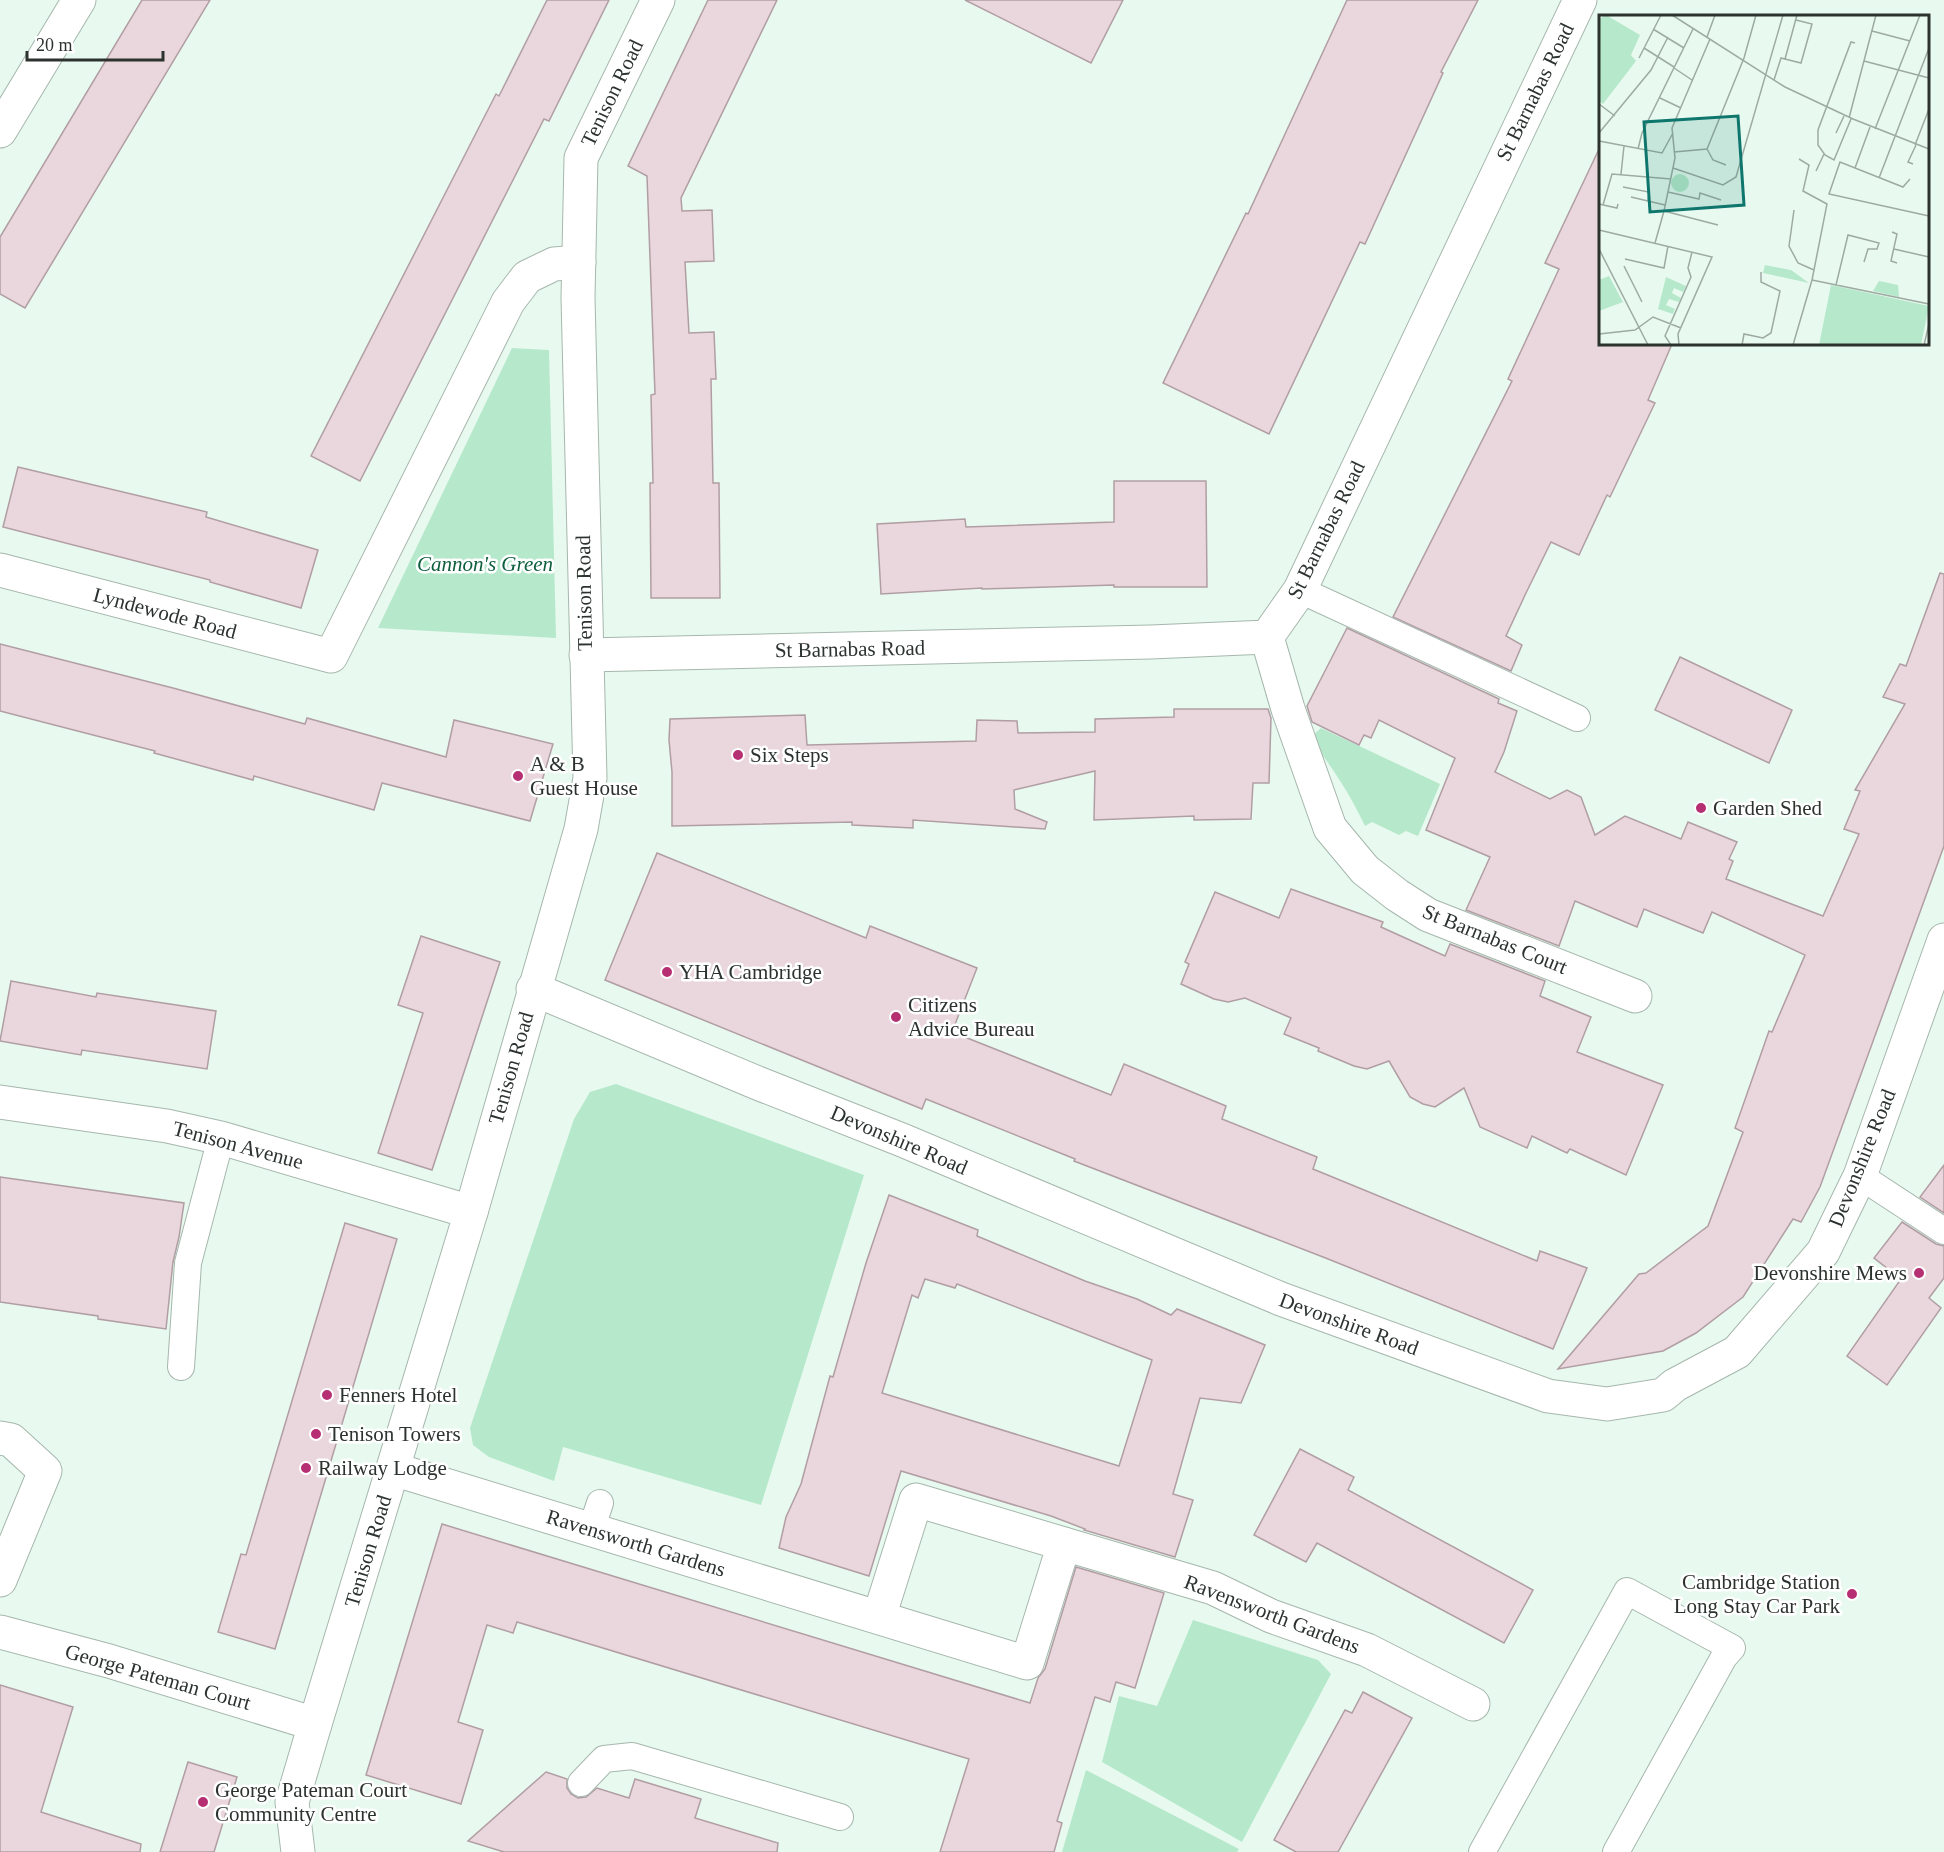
<svg xmlns="http://www.w3.org/2000/svg" width="1944" height="1852" viewBox="0 0 1944 1852" font-family="'Times New Roman',serif">
  <style>
    .green { fill: #b6e8cb }
    .building { fill: #ead6dd; stroke: #b19ea4; stroke-width: 1.5; fill-rule: evenodd }
    .lines { fill: none; stroke-linecap: round; stroke-linejoin: round }
    .service-casing { stroke: #a6b7ad; stroke-width: 28 }
    .minor-casing { stroke: #a6b7ad; stroke-width: 35 }
    .service { stroke: #fff; stroke-width: 26 }
    .minor { stroke: #fff; stroke-width: 33 }
    .poi-dot { fill: #b52f72; stroke: #fff; stroke-width: 2 }
    .labels { text-anchor: middle; stroke-width: 5; stroke-linejoin: round; paint-order: stroke }
    .street-label { font-size: 21px; fill: #2c332f; stroke: #fff }
    .park-label { font-size: 21px; font-style: italic; fill: #0c5e3c; stroke: #fff }
    .poi-label { font-size: 21px; fill: #2c332f; stroke: #fff; text-anchor: start }
    .inset-road { fill: none; stroke: #9daaa2; stroke-width: 1.5 }
    .view { fill: #0f766e; fill-opacity: 0.15; stroke: #0f766e; stroke-width: 3 }
    .inset-edge { fill: none; stroke: #2c332f; stroke-width: 3 }
  </style>
  <rect width="100%" height="100%" fill="#e8faef"/>
  <g class="green">
    <path d="M512,348L549,350L556,638L378,628Z"/>
    <path d="M1321,728L1440,784L1418,836L1406,831L1399,835L1372,822L1365,826C1350,794 1332,767 1310,738Z"/>
    <path d="M616,1084L864,1175L761,1505L563,1447L554,1481L489,1457L473,1445L470,1428L574,1119L590,1092Z"/>
    <path d="M1193,1620L1318,1660L1331,1674L1242,1842L1102,1762L1119,1696L1157,1706Z"/>
    <path d="M1086,1770L1239,1849L1237,1852H1062Z"/>
  </g>
  <g class="building">
    <path d="M142,0H210L25,308L0,294V237Z"/>
    <path d="M547,0H609L549,121L544,119L360,481L311,456L496,94L499,96Z"/>
    <path d="M708,0H777L681,198L682,211L712,210L714,261L685,262L689,333L714,332L716,379H711L713,483H719L720,598H651L650,483H653L651,395L655,394L647,176L628,166Z"/>
    <path d="M965,0H1123L1091,63Z"/>
    <path d="M1347,0H1478L1441,72L1443,73L1365,244L1360,242L1269,434L1163,383L1246,213L1248,214Z"/>
    <path d="M1600,147V344H1672L1648,400L1655,403L1610,497L1607,495L1579,555L1551,542L1526,593L1506,636L1522,645L1511,671L1393,617L1512,381L1508,379L1559,269L1545,263Z"/>
    <path d="M18,467L207,512L206,517L318,550L301,608L210,582V580L3,527Z"/>
    <path d="M1114,481H1206L1207,587H1114V585L982,589V588L881,594L877,524L965,519L966,527L1114,522Z"/>
    <path d="M1940,573L1944,574V846L1820,1187L1801,1222L1793,1219L1743,1297L1696,1333L1663,1351L1558,1369L1639,1274L1646,1273L1708,1226L1743,1132L1735,1128L1769,1031L1772,1032L1805,955L1712,912L1703,933L1644,909L1637,927L1575,901L1559,946L1466,910L1490,857L1426,830L1455,758L1379,720L1371,738L1364,735L1359,745L1312,722L1307,706L1347,628L1499,699L1498,703L1517,711L1504,752L1495,772L1550,799L1567,790L1581,797L1595,835L1625,816L1681,839L1688,822L1737,842L1729,859L1733,861L1726,879L1823,916L1859,834L1844,829L1860,791L1855,790L1905,704L1883,697L1900,664L1906,666Z"/>
    <path d="M0,644L173,688L305,724L307,718L446,757L454,720L553,744L530,821L382,783L374,810L254,776L253,780L154,753L155,751L0,711Z"/>
    <path d="M1680,657L1792,710L1769,763L1655,710Z"/>
    <path d="M1174,709H1268L1271,718L1269,783H1253L1251,819L1194,820V816L1094,820L1095,771L1014,790L1015,809L1047,822L1045,829L913,820V828L852,825V822L672,826V772L669,740L670,719L805,715L807,745L976,741L977,720L1017,721L1018,733L1095,732V719L1174,717Z"/>
    <path d="M657,853L866,938L870,926L977,968L952,1032L1111,1095L1124,1064L1226,1106L1222,1119L1317,1157L1313,1169L1537,1261L1540,1251L1587,1268L1553,1349L1323,1257L1074,1161L1075,1159L926,1099L922,1109L605,980Z"/>
    <path d="M1291,889L1383,922L1381,927L1445,956L1450,944L1545,981L1540,996L1591,1017L1577,1052L1663,1085L1626,1175L1570,1149L1567,1153L1532,1136L1527,1148L1480,1127L1464,1088L1435,1107L1423,1104L1410,1097L1389,1061L1367,1069L1354,1066L1318,1051L1319,1048L1284,1034L1291,1018L1245,998L1228,1002L1214,999L1181,984L1189,964L1185,962L1215,892L1279,918Z"/>
    <path d="M421,936L500,962L432,1170L378,1153L423,1013L398,1005Z"/>
    <path d="M11,981L96,997L97,993L216,1011L207,1069L82,1050L81,1055L0,1041Z"/>
    <path d="M1944,1165V1213L1920,1197Z"/>
    <path d="M0,1177L184,1203L179,1237L173,1262L166,1329L98,1319V1316L0,1302Z"/>
    <path d="M889,1195L978,1230L977,1236L1085,1281L1137,1299L1171,1315L1177,1309L1265,1345L1241,1403L1200,1398L1173,1494L1193,1500L1175,1557L1084,1530L1085,1529L1051,1516L901,1471L869,1576L779,1548L786,1517L801,1484L830,1376L833,1377L866,1263ZM925,1279L955,1288L957,1284L1152,1360L1119,1466L882,1393L912,1295L918,1298Z"/>
    <path d="M1902,1222L1936,1244L1944,1246V1278L1929,1298L1941,1308L1887,1385L1847,1356L1901,1279L1874,1258Z"/>
    <path d="M345,1223L397,1239L275,1649L218,1632L241,1554L246,1555Z"/>
    <path d="M1300,1449L1354,1477L1348,1490L1533,1590L1504,1643L1317,1543L1306,1562L1254,1535Z"/>
    <path d="M442,1524L1030,1703L1038,1678L1045,1669L1076,1567L1164,1593L1135,1688L1116,1682L1110,1702L1095,1697L1057,1821L1062,1823L1054,1852H940L969,1759L517,1622L513,1633L487,1625L458,1722L483,1730L461,1804L366,1775Z"/>
    <path d="M0,1685L73,1707L41,1812L141,1844L140,1852H0Z"/>
    <path d="M1363,1692L1412,1718L1338,1852H1296L1274,1840L1345,1710L1352,1713Z"/>
    <path d="M188,1762L237,1777L214,1852H160Z"/>
    <path d="M546,1772L567,1779V1788L571,1794L578,1798L586,1797L597,1788L629,1798L635,1779L701,1799L695,1818L778,1843L777,1852H504L468,1841Z"/>
  </g>
  <g class="lines">
    <defs>
      <g id="service">
        <path d="M1300,590L1577,718"/>
        <path d="M1860,1176L1944,1231"/>
        <path d="M181,1367L188,1263L221,1138"/>
        <path d="M591,1530L600,1503"/>
        <path d="M581,1783L604,1759L632,1756L840,1817"/>
        <path d="M1482,1852L1627,1591L1732,1648L1724,1657L1616,1852"/>
      </g>
      <g id="minor">
        <path d="M0,131L79,0"/>
        <path d="M0,570L331,656L508,302L527,277L554,264L579,262"/>
        <path d="M1267,637L1288,709L1330,828L1365,870L1397,895L1428,915L1635,996"/>
        <path d="M586,655L1151,642L1267,637L1300,590L1580,0"/>
        <path d="M533,989L760,1084L902,1140L1281,1299L1548,1396L1607,1404L1663,1395L1675,1385L1737,1352L1823,1252L1860,1176L1944,940"/>
        <path d="M0,1102L167,1126L221,1138L471,1212"/>
        <path d="M0,1438L11,1440L45,1471L0,1580"/>
        <path d="M393,1469L1027,1663L1064,1544L1213,1588L1271,1616L1367,1650L1473,1704"/>
        <path d="M879,1617L916,1500L1064,1544"/>
        <path d="M0,1632L109,1661L315,1724"/>
        <path d="M298,1852L292,1802L315,1724L471,1212L581,829L590,778L578,298L581,158L658,0"/>
      </g>
    </defs>
    <use href="#service" class="service-casing"/>
    <use href="#minor" class="minor-casing"/>
    <use href="#service" class="service"/>
    <use href="#minor" class="minor"/>
  </g>
  <g class="poi-dot">
    <circle cx="738" cy="755" r="6"/>
    <circle cx="518" cy="776" r="6"/>
    <circle cx="1701" cy="808" r="6"/>
    <circle cx="667" cy="972" r="6"/>
    <circle cx="896" cy="1017" r="6"/>
    <circle cx="1919" cy="1273" r="6"/>
    <circle cx="327" cy="1395" r="6"/>
    <circle cx="316" cy="1434" r="6"/>
    <circle cx="306" cy="1468" r="6"/>
    <circle cx="1852" cy="1594" r="6"/>
    <circle cx="203" cy="1802" r="6"/>
  </g>
  <g class="labels">
    <g class="street-label">
      <text transform="translate(1535 92) rotate(-64)" y="7">St Barnabas Road</text>
      <text transform="translate(612 93) rotate(-64)" y="7">Tenison Road</text>
      <text transform="translate(1326 530) rotate(-64)" y="7">St Barnabas Road</text>
      <text transform="translate(584 593) rotate(-91)" y="7">Tenison Road</text>
      <text transform="translate(165 613) rotate(15)" y="7">Lyndewode Road</text>
      <text transform="translate(850 649) rotate(-1)" y="7">St Barnabas Road</text>
      <text transform="translate(1495 939) rotate(22)" y="7">St Barnabas Court</text>
      <text transform="translate(511 1068) rotate(-74)" y="7">Tenison Road</text>
      <text transform="translate(899 1140) rotate(23)" y="7">Devonshire Road</text>
      <text transform="translate(238 1145) rotate(15)" y="7">Tenison Avenue</text>
      <text transform="translate(1862 1158) rotate(-68)" y="7">Devonshire Road</text>
      <text transform="translate(1349 1324) rotate(20)" y="7">Devonshire Road</text>
      <text transform="translate(636 1543) rotate(17)" y="7">Ravensworth Gardens</text>
      <text transform="translate(368 1551) rotate(-73)" y="7">Tenison Road</text>
      <text transform="translate(1272 1614) rotate(21)" y="7">Ravensworth Gardens</text>
      <text transform="translate(158 1677) rotate(16)" y="7">George Pateman Court</text>
    </g>
    <g class="park-label">
      <text x="485" y="571">Cannon's Green</text>
    </g>
    <g class="poi-label">
      <text x="750" y="762">Six Steps</text>
      <text x="530" y="771">A &amp; B<tspan x="530" dy="24">Guest House</tspan></text>
      <text x="1713" y="815">Garden Shed</text>
      <text x="679" y="979">YHA Cambridge</text>
      <text x="908" y="1012">Citizens<tspan x="908" dy="24">Advice Bureau</tspan></text>
      <text x="1907" y="1280" text-anchor="end">Devonshire Mews</text>
      <text x="339" y="1402">Fenners Hotel</text>
      <text x="328" y="1441">Tenison Towers</text>
      <text x="318" y="1475">Railway Lodge</text>
      <text x="1840" y="1589" text-anchor="end">Cambridge Station<tspan x="1840" dy="24">Long Stay Car Park</tspan></text>
      <text x="215" y="1797">George Pateman Court<tspan x="215" dy="24">Community Centre</tspan></text>
    </g>
  </g>
  <g transform="translate(1599 15)">
    <rect width="330" height="330" fill="#e8faef"/>
    <path d="M7,0L41,20L32,40L37,46L4,89L0,86V4ZM72 168a9 9 0 1 1 18 0a9 9 0 1 1-18 0ZM166,250L192,255L210,268L164,258ZM10,261L24,287L0,296V265ZM67,262L87,271L84,277L75,273L73,278L82,283L80,287L70,284L67,290L76,294L74,299L59,294ZM280,266L299,270L300,282L274,276ZM232,270L330,291L322,330H220Z" fill="#b6e8cb"/>
    <path class="inset-road" d="M73,0L186,72L254,104L330,134M54,14L85,33M273,16L311,26M108,22L116,0M45,33L75,52M40,43L62,0M186,44L202,48L213,9L197,5M265,46L330,63M75,53L93,65M175,65L182,43L186,44L198,0M61,83L82,93M0,89L16,101M250,103L277,0M252,104L235,145L226,140L219,130V115L252,27L256,28M276,114L321,0M0,118L52,55L69,22M237,118L245,101M0,126L63,138L74,118M316,130L330,94M39,134L43,118L94,14M108,134L114,145L127,150M75,137L108,134L145,43L157,0M314,149L309,147L317,130M74,153L124,170L137,162L184,0M256,153L271,112M217,156L225,139M22,159L25,131M280,163L330,33M311,164L304,172L241,147L230,179L330,201M24,172L50,177L49,186M69,177L100,184L101,178L122,185M32,182L66,190M0,189L18,193L19,189M4,190L13,159L72,164M195,195L190,231L199,248L215,255M65,196L76,143L73,113L111,24M65,196L119,210M0,215L113,242L79,319L80,330M293,217L298,219L292,246L298,248M56,228L65,196M0,234L49,330M295,234L330,242M26,244L65,253L69,231M25,251L43,287M213,265L330,289M237,270L249,220L280,228L278,234H269L265,247M0,319L36,315L54,302L82,313M72,330L66,321L92,262L89,253L93,237M143,330L145,319L164,323L172,318L181,276L162,267V257M194,330L213,265L228,189L204,176L210,150L200,144M325,330L330,309"/>
    <path class="view" d="M139,101L145,190L51,197L45,107Z"/>
    <rect width="330" height="330" class="inset-edge"/>
  </g>
  <path d="M27 51v9h136v-9" fill="none" stroke="#2c332f" stroke-width="3"/>
  <text x="36" y="51" font-size="18" fill="#2c332f" stroke="#ffffff" stroke-width="4.5" paint-order="stroke">20 m</text>
</svg>
